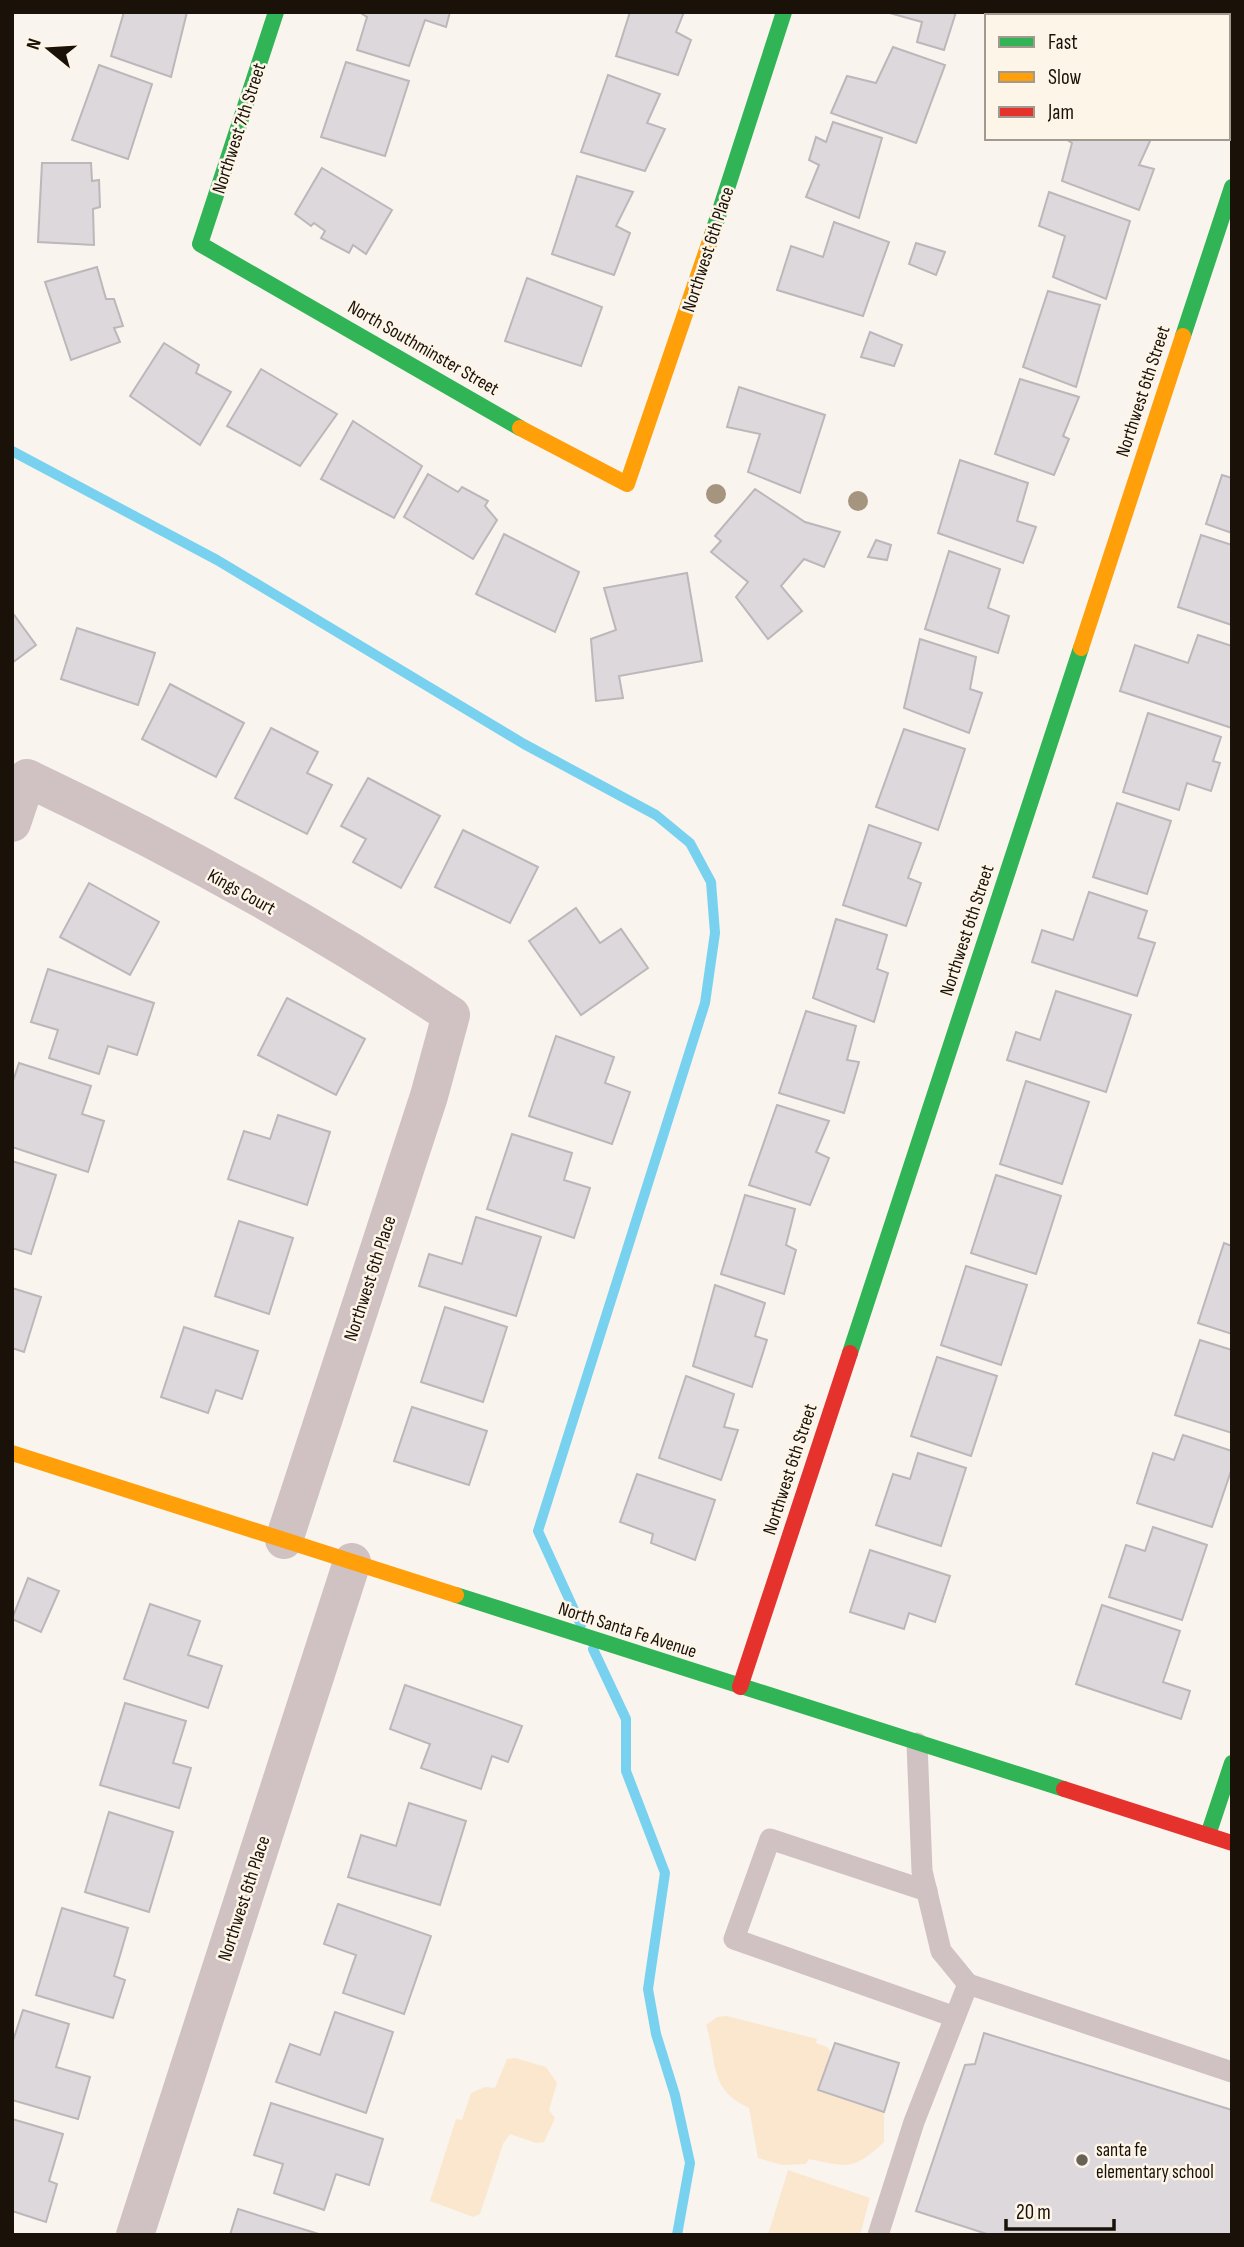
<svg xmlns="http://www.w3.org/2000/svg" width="1244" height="2247" viewBox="0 0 1244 2247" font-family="'Sofia Sans Condensed',sans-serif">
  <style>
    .green { fill: #fbe7ce }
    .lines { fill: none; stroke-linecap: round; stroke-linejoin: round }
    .stream { stroke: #78d2ef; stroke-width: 10 }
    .building { fill: #ddd8db; stroke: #bcb7ba; stroke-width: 2 }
    .lane { stroke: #d0c1c2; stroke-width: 21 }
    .street { stroke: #d0c1c2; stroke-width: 38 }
    .fast { stroke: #30b455; stroke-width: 16 }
    .slow { stroke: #ff9f0a; stroke-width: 16 }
    .jam { stroke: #e5322d; stroke-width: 16 }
    .tree { fill: #a5947e }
    .poi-dot { fill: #686158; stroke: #fef5e9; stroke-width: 2.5 }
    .labels { text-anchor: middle; stroke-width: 5; stroke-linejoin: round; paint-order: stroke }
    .street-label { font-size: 19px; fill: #1a1208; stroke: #fef5e9 }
    .poi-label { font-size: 19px; fill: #1a1208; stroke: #fef5e9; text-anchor: start }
  </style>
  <rect width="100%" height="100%" fill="#f9f4ee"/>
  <g class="green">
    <path d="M727,2016L817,2039L816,2043L827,2047L831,2052L818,2090L884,2112V2142C853,2171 848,2167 809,2159L806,2164L782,2165L758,2158L749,2108C708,2089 718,2063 706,2025L717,2017Z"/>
    <path d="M515,2058L546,2067L557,2083L549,2110L555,2118L544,2142L536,2143L510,2134L503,2144L480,2214L473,2217L430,2201L456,2119L462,2120L471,2093L485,2087L495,2088L507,2059Z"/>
    <path d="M788,2170L870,2198L860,2235H768Z"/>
  </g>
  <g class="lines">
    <g class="stream">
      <path d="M12,451L217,560L524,744L656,815L690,843L711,882L715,933L705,1003L538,1531L581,1625"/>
      <path d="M593,1649L626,1719V1771L665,1873L648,1989L656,2034L675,2095L690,2163L677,2235"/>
    </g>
  </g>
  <g class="building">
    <path d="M124,12H187L171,77L111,56Z"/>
    <path d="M359,12H450L446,27L425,20L409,66L357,50L367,17Z"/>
    <path d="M630,12H684L676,32L691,40L678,75L616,56Z"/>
    <path d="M886,12H956L944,50L917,42L922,22Z"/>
    <path d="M893,47L945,65L916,143L831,113L847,76L876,83Z"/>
    <path d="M346,62L409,81L385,156L321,137Z"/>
    <path d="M99,65L152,84L128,159L72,140Z"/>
    <path d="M608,75L660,94L647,123L665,129L645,171L581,152Z"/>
    <path d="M833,122L882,138L859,218L806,197L819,165L809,160L816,137L826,142Z"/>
    <path d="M1064,138H1146L1150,141L1139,165L1154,169L1139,210L1062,181L1072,143Z"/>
    <path d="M42,163H91L92,181L99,180L100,207L93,209L94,245L38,242Z"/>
    <path d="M322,168L392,210L366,254L353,245L349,253L321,238L325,231L314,223L311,226L295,214Z"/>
    <path d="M577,176L633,192L616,226L630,233L614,275L552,254Z"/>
    <path d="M1049,192L1130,221L1106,299L1053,277L1065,236L1039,226Z"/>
    <path d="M834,222L889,242L863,316L777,290L791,246L823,257Z"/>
    <path d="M916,243L945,252L936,275L909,264Z"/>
    <path d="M97,267L106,299H114L123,326L114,328L120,342L71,360L45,282Z"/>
    <path d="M527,278L602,307L581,366L505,341Z"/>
    <path d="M1048,291L1100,305L1076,387L1023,367Z"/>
    <path d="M870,332L902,345L894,366L861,357Z"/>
    <path d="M164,343L199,365L196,373L231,392L200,445L130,396Z"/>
    <path d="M261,369L337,414L300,466L227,426Z"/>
    <path d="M1020,379L1079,397L1063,436L1069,439L1054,475L995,454Z"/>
    <path d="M739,387L825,415L800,493L748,472L760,434L727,427Z"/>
    <path d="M353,421L422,466L394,518L321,479Z"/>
    <path d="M960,460L1028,483L1017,521L1036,527L1023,563L938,533Z"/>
    <path d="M428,474L458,492L462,487L488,501L485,506L497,520L473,559L404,517Z"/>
    <path d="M1222,475L1232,478V533L1206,524Z"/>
    <path d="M755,489L805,522L840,532L824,567L804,559L781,586L802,611L768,639L736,597L748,582L711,552L721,541L715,536Z"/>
    <path d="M504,534L579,572L555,632L476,594Z"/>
    <path d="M1201,535L1232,545V625L1178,607Z"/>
    <path d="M876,540L891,545L887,560L868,557Z"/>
    <path d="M949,551L1000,569L988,608L1009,616L998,653L925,629Z"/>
    <path d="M687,573L702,661L619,676L623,698L596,701L591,639L616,630L604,588Z"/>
    <path d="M12,612L36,645L12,663Z"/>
    <path d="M77,628L155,653L138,705L61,679Z"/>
    <path d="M1198,635L1232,646V728L1120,691L1135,645L1188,663Z"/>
    <path d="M920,639L976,657L970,689L982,693L969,733L904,708Z"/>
    <path d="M170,684L244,723L216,777L142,739Z"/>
    <path d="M1148,713L1221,737L1213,761L1220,763L1211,791L1187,783L1179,810L1123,792Z"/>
    <path d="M271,728L318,752L307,773L332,785L307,834L235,798Z"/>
    <path d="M904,729L965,749L938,830L876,807Z"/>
    <path d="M368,778L440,816L401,888L353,862L366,839L341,826Z"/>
    <path d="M1117,803L1171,821L1147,894L1093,877Z"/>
    <path d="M869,825L921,843L908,878L921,883L906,926L843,905Z"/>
    <path d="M463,830L538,867L510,923L435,887Z"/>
    <path d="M89,883L159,922L130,975L60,937Z"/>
    <path d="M1089,892L1147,911L1138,938L1155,943L1137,996L1032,962L1042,930L1073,940Z"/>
    <path d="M576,908L600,943L621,929L648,968L581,1015L529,941Z"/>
    <path d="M836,919L887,935L877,969L888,973L874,1022L813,998Z"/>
    <path d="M48,969L154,1003L137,1055L108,1046L99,1074L49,1058L58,1030L31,1022Z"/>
    <path d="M1056,991L1131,1015L1106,1092L1007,1060L1016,1032L1040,1040Z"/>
    <path d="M287,998L365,1039L336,1095L258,1055Z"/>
    <path d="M806,1011L856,1026L847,1060L859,1062L844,1113L779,1093Z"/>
    <path d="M556,1036L614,1057L605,1083L630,1092L612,1144L529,1116Z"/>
    <path d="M19,1063L91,1086L82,1114L104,1121L88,1172L12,1147V1084Z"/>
    <path d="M1026,1081L1089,1102L1062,1184L1000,1164Z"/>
    <path d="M777,1105L829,1121L816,1152L829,1158L810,1205L749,1185Z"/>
    <path d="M278,1115L330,1132L307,1205L228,1179L244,1131L270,1139Z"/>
    <path d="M512,1134L572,1153L564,1180L590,1188L574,1238L487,1209Z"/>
    <path d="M12,1161L56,1175L31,1254L12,1248Z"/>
    <path d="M996,1175L1061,1196L1036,1274L971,1253Z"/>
    <path d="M745,1195L795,1209L786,1245L796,1250L784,1294L721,1274Z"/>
    <path d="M476,1217L541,1237L516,1316L419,1286L429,1254L462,1264Z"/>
    <path d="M239,1221L293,1238L269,1314L215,1296Z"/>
    <path d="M1224,1243L1232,1246V1334L1198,1323Z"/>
    <path d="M966,1266L1027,1285L1001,1365L941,1345Z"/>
    <path d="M715,1285L765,1303L755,1336L767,1340L752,1387L693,1366Z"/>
    <path d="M12,1288L41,1297L24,1352L12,1348Z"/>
    <path d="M445,1307L507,1327L483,1402L421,1382Z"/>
    <path d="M184,1327L258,1351L242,1399L216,1390L208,1413L161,1397Z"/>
    <path d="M1200,1340L1232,1350V1433L1175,1415Z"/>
    <path d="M937,1357L997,1376L971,1456L911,1436Z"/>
    <path d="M686,1376L734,1394L724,1427L738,1430L721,1480L659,1458Z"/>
    <path d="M412,1407L487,1431L469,1485L394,1461Z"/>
    <path d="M1183,1435L1232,1451V1468L1212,1527L1137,1503L1153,1453L1174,1460Z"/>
    <path d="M918,1453L966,1468L941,1546L876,1525L893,1474L910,1479Z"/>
    <path d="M637,1474L715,1500L695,1560L651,1543L653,1534L620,1522Z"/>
    <path d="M1153,1527L1207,1545L1182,1620L1109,1597L1126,1545L1145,1551Z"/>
    <path d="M870,1550L950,1576L935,1622L909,1613L904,1629L850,1612Z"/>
    <path d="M28,1578L59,1591L41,1632L12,1619Z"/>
    <path d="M150,1604L200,1621L188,1655L222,1666L208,1708L124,1679Z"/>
    <path d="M1102,1605L1180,1631L1163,1682L1190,1691L1181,1719L1076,1684Z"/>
    <path d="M405,1685L522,1726L508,1762L492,1756L481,1789L421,1768L430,1744L390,1729Z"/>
    <path d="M125,1703L186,1721L173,1763L191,1768L179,1808L100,1785Z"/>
    <path d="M409,1803L466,1821L440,1905L348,1877L361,1835L396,1846Z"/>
    <path d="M109,1812L173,1832L149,1912L85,1892Z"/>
    <path d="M338,1904L431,1936L404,2014L343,1993L356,1955L324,1944Z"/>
    <path d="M62,1908L128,1928L114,1976L125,1980L113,2018L36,1995Z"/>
    <path d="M23,2010L69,2024L56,2067L90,2077L78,2119L12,2100V2044Z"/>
    <path d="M335,2012L393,2032L366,2113L276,2082L290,2044L320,2055Z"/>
    <path d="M984,2033L1232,2110V2235H990L916,2211L965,2065L975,2064Z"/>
    <path d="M835,2043L899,2063L884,2112L818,2090Z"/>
    <path d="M271,2103L383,2139L369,2185L336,2174L324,2210L274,2193L283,2164L254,2155Z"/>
    <path d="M12,2119L63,2134L49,2181L57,2184L46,2222L12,2211Z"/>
    <path d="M238,2209L322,2235H230Z"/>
  </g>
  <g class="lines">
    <g class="lane">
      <path d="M917,1743L922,1871L941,1951L968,1984L1232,2072"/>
      <path d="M927,1891L770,1839L734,1939L955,2017"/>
      <path d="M878,2235L914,2122L968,1984"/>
    </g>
    <g class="street">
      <path d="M12,823L27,778C173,847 317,926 451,1015L429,1096L284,1540"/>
      <path d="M135,2235L352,1562"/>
    </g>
    <g class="fast">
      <path d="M276,12L200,244L520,428"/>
      <path d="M712,235L784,12"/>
      <path d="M1183,336L1232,187"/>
      <path d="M850,1353L1081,648"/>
      <path d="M456,1595L1064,1789"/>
      <path d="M1208,1835L1232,1763"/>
    </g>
    <g class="slow">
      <path d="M520,428L627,484L712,235"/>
      <path d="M1081,648L1183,336"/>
      <path d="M12,1453L456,1595"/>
    </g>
    <g class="jam">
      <path d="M740,1687L850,1353"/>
      <path d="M1064,1789L1232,1843"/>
    </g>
  </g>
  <g class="tree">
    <circle cx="716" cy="494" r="10"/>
    <circle cx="858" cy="501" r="10"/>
  </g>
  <circle class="poi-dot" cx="1082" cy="2160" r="7"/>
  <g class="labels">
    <g class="street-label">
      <text transform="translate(238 128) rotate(-72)" y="7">Northwest 7th Street</text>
      <text transform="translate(707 249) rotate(-72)" y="7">Northwest 6th Place</text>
      <text transform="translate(424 347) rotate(30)" y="7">North Southminster Street</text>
      <text transform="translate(1142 391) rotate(-72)" y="7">Northwest 6th Street</text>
      <text transform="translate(242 891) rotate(29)" y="7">Kings Court</text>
      <text transform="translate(966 930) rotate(-72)" y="7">Northwest 6th Street</text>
      <text transform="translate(369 1278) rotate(-72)" y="7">Northwest 6th Place</text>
      <text transform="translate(789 1469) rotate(-72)" y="7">Northwest 6th Street</text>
      <text transform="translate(628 1629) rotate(18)" y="7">North Santa Fe Avenue</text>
      <text transform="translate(243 1898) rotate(-72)" y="7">Northwest 6th Place</text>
    </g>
    <g class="poi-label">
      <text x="1096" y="2156">santa fe<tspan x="1096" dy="22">elementary school</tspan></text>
    </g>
  </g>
  <rect width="1244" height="2247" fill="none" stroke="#1a1208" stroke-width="28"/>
  <rect x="985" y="14" width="245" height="126" fill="#fef5e9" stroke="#a39a8f" stroke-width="2"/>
  <rect x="999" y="37" width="35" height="10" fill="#30b455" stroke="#a39a8f" stroke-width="2"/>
  <text x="1048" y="49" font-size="21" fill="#1a1208">Fast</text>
  <rect x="999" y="72" width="35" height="10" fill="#ff9f0a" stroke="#a39a8f" stroke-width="2"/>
  <text x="1048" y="84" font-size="21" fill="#1a1208">Slow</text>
  <rect x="999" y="107" width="35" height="10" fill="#e5322d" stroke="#a39a8f" stroke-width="2"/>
  <text x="1048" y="119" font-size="21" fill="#1a1208">Jam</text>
  <g transform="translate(49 49) rotate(288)" stroke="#fef5e9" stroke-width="5" paint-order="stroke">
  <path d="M0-5L12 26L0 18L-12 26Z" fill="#1a1208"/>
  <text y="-10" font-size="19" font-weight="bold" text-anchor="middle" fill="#1a1208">N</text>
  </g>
  <path d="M1006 2219v10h108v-10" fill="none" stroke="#1a1208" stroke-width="3.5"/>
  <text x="1016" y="2219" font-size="21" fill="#1a1208" stroke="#fef5e9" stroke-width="5" paint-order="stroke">20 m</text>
</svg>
